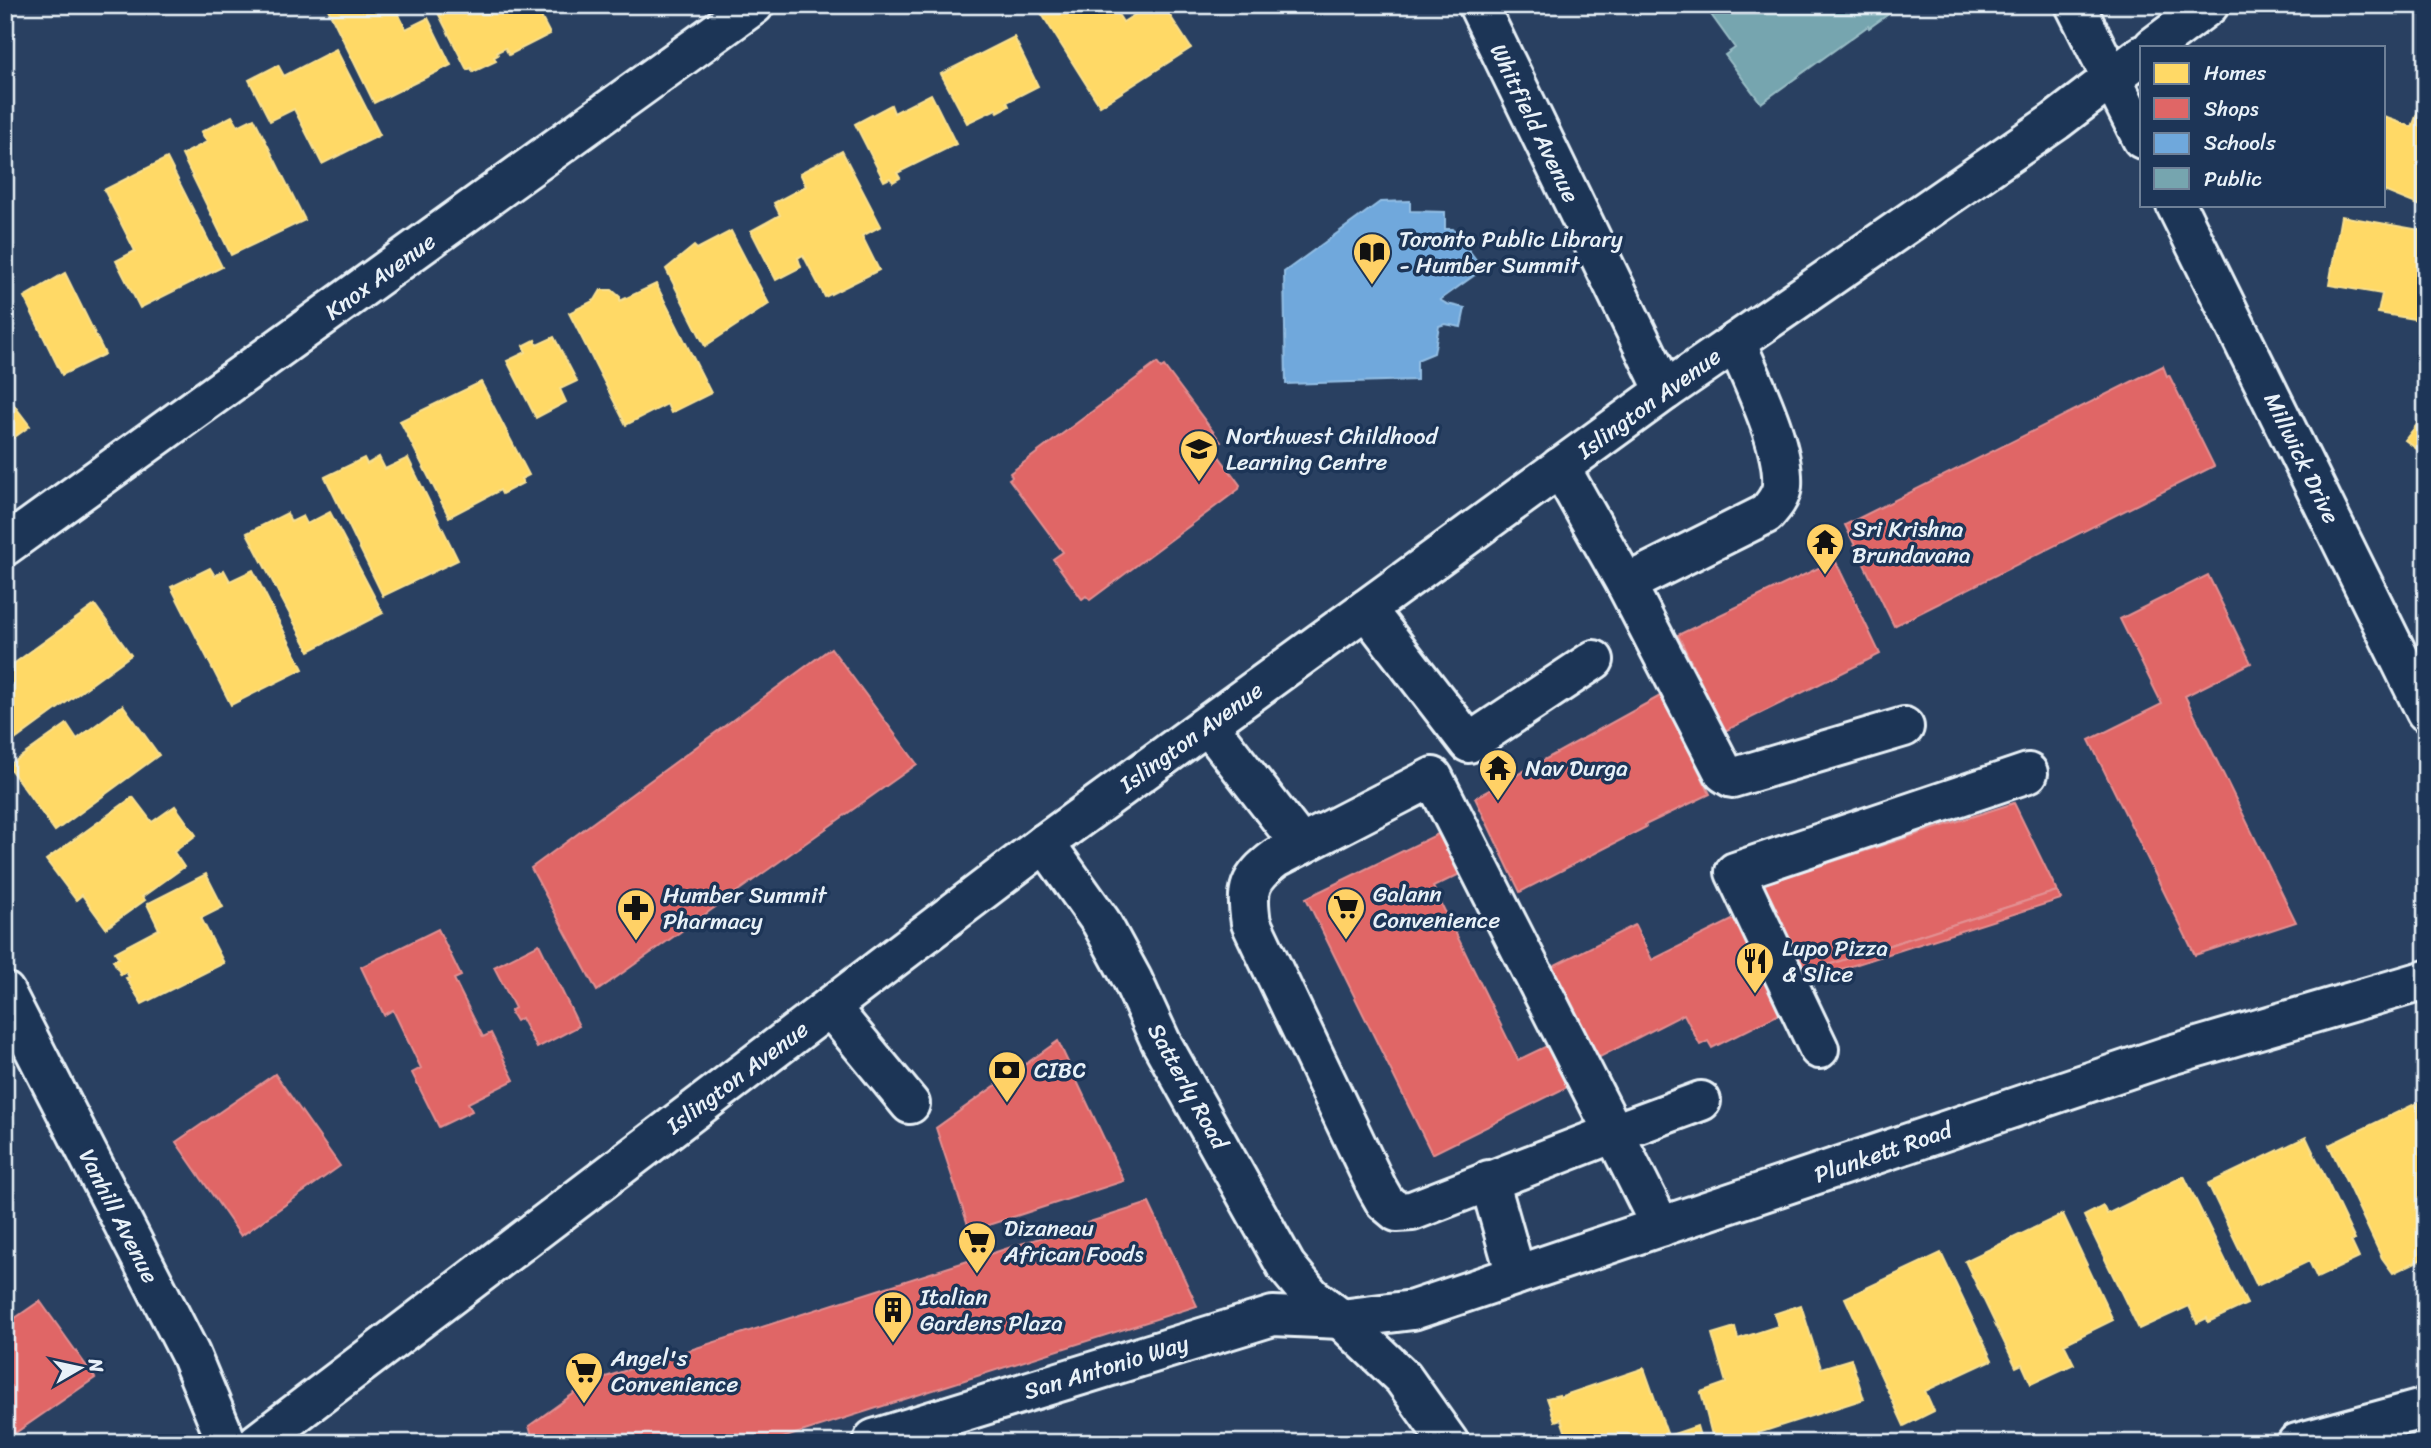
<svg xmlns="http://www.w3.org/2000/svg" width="2431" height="1448" viewBox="0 0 2431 1448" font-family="Sriracha,sans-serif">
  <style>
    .homes { fill: #ffd966; stroke: #f8e092; stroke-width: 2 }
    .shops { fill: #e06666; stroke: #e29092; stroke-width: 2 }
    .schools { fill: #6fa8dc; stroke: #93bee4; stroke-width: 2 }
    .public { fill: #76a5af; stroke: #98bcc5; stroke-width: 2 }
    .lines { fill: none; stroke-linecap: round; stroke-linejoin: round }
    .minor-casing { stroke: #e8f1f8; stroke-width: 44 }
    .major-casing { stroke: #e8f1f8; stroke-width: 44 }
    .minor { stroke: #1d3557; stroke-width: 38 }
    .major { stroke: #1d3557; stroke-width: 38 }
    .labels { text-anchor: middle; stroke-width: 7; stroke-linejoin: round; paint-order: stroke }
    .street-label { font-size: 23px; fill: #e8f1f8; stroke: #1d3557 }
    .poi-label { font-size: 23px; fill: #e8f1f8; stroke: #1d3557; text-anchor: start }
  </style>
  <rect width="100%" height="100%" fill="#294061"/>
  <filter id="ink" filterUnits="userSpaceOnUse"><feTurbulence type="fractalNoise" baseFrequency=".0143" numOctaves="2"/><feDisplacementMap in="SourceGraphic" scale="14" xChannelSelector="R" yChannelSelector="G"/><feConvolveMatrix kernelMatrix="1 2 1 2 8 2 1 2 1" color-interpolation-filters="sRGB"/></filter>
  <g filter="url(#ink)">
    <g class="homes">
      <path d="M326,5H394L406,29L428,18L451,65L374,103Z"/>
      <path d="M434,5H535L550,34L509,55L505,48L497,52L498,55L494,57L496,61L473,72L471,68L467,70Z"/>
      <path d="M1036,5H1112L1123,22L1150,5H1163L1191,48L1100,106Z"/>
      <path d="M1014,37L1038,86L1007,102L1009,106L998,112L996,109L967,123L941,74Z"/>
      <path d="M336,49L380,135L322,164L294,109L270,121L249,80L278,65L284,76Z"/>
      <path d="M931,94L956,144L897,173L900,178L893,182L890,178L884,181L855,124L891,105L894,113Z"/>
      <path d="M2418,111L2426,114V208L2384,191V117L2412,127Z"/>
      <path d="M232,116L238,126L254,118L305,220L231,255L182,155L207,142L201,132Z"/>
      <path d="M842,151L881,226L862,236L879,270L825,297L803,255L798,258L801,267L776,280L751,231L780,215L774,203L806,186L800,173Z"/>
      <path d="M167,158L222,267L140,308L116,261L135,251L104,190Z"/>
      <path d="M2341,216L2426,231V321L2378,313L2382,294L2329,285Z"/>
      <path d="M731,231L769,304L705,346L666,269L694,246L697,249Z"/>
      <path d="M65,273L105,354L62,375L24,297Z"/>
      <path d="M656,284L711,393L671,413L667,404L626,425L569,313L595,300L601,290H612L620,297V301Z"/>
      <path d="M554,337L577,381L560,389L566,402L536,418L507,361L526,352L523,346L535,340L537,345Z"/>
      <path d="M481,382L529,475L521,479L523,483L502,494L500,490L449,517L400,421Z"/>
      <path d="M5,393L30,426L5,444Z"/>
      <path d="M2426,413V456L2405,440Z"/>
      <path d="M379,457L385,469L408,458L458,560L383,596L325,477L364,458L367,464Z"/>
      <path d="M330,512L383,613L309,651L247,533L287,513L291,522L303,516L307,524Z"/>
      <path d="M210,568L215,576L224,570L230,581L253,570L303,669L231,705L171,587Z"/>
      <path d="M95,605L131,655L12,742L5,733V670Z"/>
      <path d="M123,705L159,755L55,831L8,766L67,724L77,739Z"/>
      <path d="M133,797L152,822L175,806L196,835L174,852L184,867L142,897L145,900L106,928L82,895L76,900L46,860Z"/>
      <path d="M206,874L223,907L201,918L224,963L142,1004L126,978L129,977L126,972L121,975L113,960L119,958L115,952L159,929L147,904Z"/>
      <path d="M2421,1101L2426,1110V1257L2393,1273L2382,1258L2329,1145Z"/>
      <path d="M2306,1137L2355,1240L2351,1241L2359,1258L2317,1278L2309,1261L2257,1286L2208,1184Z"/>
      <path d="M2184,1176L2247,1304L2208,1322L2207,1318L2197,1323L2189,1306L2139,1329L2084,1216L2103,1206L2107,1214Z"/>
      <path d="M2063,1214L2113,1320L2064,1344L2074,1364L2031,1384L2022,1364L2016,1367L1965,1261Z"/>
      <path d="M1941,1253L1992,1360L1925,1391L1934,1411L1904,1426L1845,1298Z"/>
      <path d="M1801,1305L1821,1368L1851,1359L1864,1399L1743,1438L1714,1443L1701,1392L1726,1383L1712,1334L1735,1327L1738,1339L1778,1326L1774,1314Z"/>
      <path d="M1644,1368L1668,1436L1697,1426L1702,1443H1569L1561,1419L1555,1421L1547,1398L1559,1395V1397Z"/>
    </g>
    <g class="shops">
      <path d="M1157,363L1161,368L1164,366L1221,442L1213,448L1240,485L1239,489L1090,600L1086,596L1082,599L1053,559L1063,552L1009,479L1012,477L1010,473Z"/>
      <path d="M2163,366L2167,376L2169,375L2214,466L1894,626L1845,525Z"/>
      <path d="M1835,560L1880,654L1725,731L1678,635Z"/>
      <path d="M2208,575L2251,663L2185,696L2296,922L2195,955L2089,740L2162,704L2120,619Z"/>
      <path d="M831,648L917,764L597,991L531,868Z"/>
      <path d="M1662,695L1710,794L1645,825L1646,827L1520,892L1475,798Z"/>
      <path d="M2014,803L2057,891L1797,975L1754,887Z"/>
      <path d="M1446,830L1466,871L1433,887L1518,1060L1551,1044L1571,1085L1432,1154L1306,898Z"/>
      <path d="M2057,891L2061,899L1801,982L1797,975Z"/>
      <path d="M1744,914L1791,1008L1712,1048L1708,1041L1700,1045L1684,1014L1594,1060L1549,968L1635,925L1652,960Z"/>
      <path d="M438,929L461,976L454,979L483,1037L491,1033L514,1080L468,1103L472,1111L439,1127L412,1073L421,1068L393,1010L384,1015L361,967Z"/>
      <path d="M539,944L579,1026L537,1048L521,1018L516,1021L510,1011L515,1008L494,967Z"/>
      <path d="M1058,1041L1124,1181L970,1231L936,1128Z"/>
      <path d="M275,1074L340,1166L241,1236L176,1142Z"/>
      <path d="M1149,1203L1197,1306L767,1443H534L529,1426L590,1382Z"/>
      <path d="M40,1301L95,1378L5,1440V1325Z"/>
    </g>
    <path class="schools" d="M1410,201V211L1445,212V229H1453L1483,269L1440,300L1447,304L1465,308L1461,327L1445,324L1439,326L1434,353L1417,360V380L1286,384L1284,272L1380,202Z"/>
    <path class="public" d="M1704,5H1901L1869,28L1868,26L1761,103L1725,55L1735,48Z"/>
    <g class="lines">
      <defs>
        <g id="minor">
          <path d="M1478,5L1665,391"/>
          <path d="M2075,5L2142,139"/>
          <path d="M2176,205L2426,712"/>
          <path d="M1560,467L1626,584L1766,514C1773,506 1781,497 1782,486C1785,445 1752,381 1736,342"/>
          <path d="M5,546L754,5"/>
          <path d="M1626,584L1724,773L1732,778L1904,727"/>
          <path d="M1366,609L1469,743L1594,660"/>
          <path d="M1208,725L1301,845"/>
          <path d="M1433,777L1614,1133L1412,1211L1397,1212L1385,1202L1377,1188L1251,923C1246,889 1248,879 1276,858Z"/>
          <path d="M1045,843L1101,922L1132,979L1161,1042L1286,1266L1311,1296L1341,1319L1403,1378L1449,1443"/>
          <path d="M5,992L190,1354L227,1443"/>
          <path d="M830,1007L910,1104"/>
          <path d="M1819,1049L1735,872L2028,773"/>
          <path d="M1489,1180L1516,1275"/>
          <path d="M1661,1227L1614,1133L1701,1101"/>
          <path d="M874,1439L1273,1316L1341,1319L1413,1310L2167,1056L2426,980"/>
          <path d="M2297,1443L2426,1408"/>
        </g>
        <g id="major">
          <path d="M2153,47L2209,5"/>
          <path d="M257,1443L1045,843L1665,391L2056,121L2142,55"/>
        </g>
      </defs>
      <use href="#minor" class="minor-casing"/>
      <use href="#major" class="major-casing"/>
      <use href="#minor" class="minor"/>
      <use href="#major" class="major"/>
    </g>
  </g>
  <defs>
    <symbol id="library-pin" viewBox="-11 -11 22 30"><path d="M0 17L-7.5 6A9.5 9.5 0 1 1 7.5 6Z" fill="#ffd166" stroke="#1d3557"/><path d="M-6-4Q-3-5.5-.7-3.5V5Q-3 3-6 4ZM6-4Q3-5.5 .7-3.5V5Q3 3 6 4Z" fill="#111"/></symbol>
    <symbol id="school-pin" viewBox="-11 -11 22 30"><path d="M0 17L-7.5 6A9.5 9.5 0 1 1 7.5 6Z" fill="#ffd166" stroke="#1d3557"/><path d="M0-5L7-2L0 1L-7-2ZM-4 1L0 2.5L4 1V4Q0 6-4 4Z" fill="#111"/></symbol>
    <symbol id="temple-pin" viewBox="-11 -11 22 30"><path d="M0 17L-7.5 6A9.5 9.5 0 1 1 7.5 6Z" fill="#ffd166" stroke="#1d3557"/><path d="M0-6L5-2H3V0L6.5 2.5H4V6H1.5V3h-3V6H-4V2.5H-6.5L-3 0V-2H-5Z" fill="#111"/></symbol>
    <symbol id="supermarket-pin" viewBox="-11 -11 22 30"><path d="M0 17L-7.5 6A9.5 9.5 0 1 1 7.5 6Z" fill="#ffd166" stroke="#1d3557"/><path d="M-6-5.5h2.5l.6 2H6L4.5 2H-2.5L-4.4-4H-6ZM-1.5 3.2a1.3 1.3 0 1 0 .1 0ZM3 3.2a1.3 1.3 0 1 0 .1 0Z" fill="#111"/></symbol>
    <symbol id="pharmacy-pin" viewBox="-11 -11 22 30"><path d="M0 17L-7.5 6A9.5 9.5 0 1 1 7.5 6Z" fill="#ffd166" stroke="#1d3557"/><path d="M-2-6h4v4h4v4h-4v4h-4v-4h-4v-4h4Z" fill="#111"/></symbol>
    <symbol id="restaurant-pin" viewBox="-11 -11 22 30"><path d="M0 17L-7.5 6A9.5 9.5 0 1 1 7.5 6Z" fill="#ffd166" stroke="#1d3557"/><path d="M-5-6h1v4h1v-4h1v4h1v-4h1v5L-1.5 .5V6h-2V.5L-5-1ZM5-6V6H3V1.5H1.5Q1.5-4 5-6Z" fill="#111"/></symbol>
    <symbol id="bank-pin" viewBox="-11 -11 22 30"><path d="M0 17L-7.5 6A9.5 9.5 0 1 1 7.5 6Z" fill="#ffd166" stroke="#1d3557"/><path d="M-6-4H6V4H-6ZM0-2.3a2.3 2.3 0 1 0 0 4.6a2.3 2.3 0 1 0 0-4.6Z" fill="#111"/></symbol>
    <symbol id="building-pin" viewBox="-11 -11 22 30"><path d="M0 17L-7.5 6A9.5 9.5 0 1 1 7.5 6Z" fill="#ffd166" stroke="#1d3557"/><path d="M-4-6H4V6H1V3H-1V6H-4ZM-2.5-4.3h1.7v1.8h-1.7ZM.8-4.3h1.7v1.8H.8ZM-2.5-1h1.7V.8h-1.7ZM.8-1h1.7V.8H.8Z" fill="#111"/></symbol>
  </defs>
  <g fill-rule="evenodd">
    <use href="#library-pin" x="1350" y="230" width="44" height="60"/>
    <use href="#school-pin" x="1177" y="427" width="44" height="60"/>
    <use href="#temple-pin" x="1803" y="520" width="44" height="60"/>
    <use href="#temple-pin" x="1476" y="746" width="44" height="60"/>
    <use href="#supermarket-pin" x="1324" y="885" width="44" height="60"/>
    <use href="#pharmacy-pin" x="614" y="886" width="44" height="60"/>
    <use href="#restaurant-pin" x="1733" y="939" width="44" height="60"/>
    <use href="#bank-pin" x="985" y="1048" width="44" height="60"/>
    <use href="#supermarket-pin" x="955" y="1219" width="44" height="60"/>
    <use href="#building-pin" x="871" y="1288" width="44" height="60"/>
    <use href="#supermarket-pin" x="562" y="1349" width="44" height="60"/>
  </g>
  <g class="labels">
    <g class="street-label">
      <text transform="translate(1535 123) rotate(64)" y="8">Whitfield Avenue</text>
      <text transform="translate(380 276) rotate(-36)" y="8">Knox Avenue</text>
      <text transform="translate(1649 403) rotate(-36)" y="8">Islington Avenue</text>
      <text transform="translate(2302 458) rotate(64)" y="8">Millwick Drive</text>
      <text transform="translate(1191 737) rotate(-36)" y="8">Islington Avenue</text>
      <text transform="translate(737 1077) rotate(-37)" y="8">Islington Avenue</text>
      <text transform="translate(1188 1086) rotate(61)" y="8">Satterly Road</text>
      <text transform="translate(1883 1152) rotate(-19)" y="8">Plunkett Road</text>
      <text transform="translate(119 1216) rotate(63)" y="8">Vanhill Avenue</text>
      <text transform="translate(1106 1367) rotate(-17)" y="8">San Antonio Way</text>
    </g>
    <g class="poi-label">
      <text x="1399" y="247">Toronto Public Library<tspan x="1399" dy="26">- Humber Summit</tspan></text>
      <text x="1226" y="444">Northwest Childhood<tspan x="1226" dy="26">Learning Centre</tspan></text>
      <text x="1852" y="537">Sri Krishna<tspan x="1852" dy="26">Brundavana</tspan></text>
      <text x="1525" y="776">Nav Durga</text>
      <text x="1373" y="902">Galann<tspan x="1373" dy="26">Convenience</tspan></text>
      <text x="663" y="903">Humber Summit<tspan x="663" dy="26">Pharmacy</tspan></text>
      <text x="1782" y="956">Lupo Pizza<tspan x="1782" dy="26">&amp; Slice</tspan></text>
      <text x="1034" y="1078">CIBC</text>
      <text x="1004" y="1236">Dizaneau<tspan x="1004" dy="26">African Foods</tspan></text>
      <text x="920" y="1305">Italian<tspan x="920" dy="26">Gardens Plaza</tspan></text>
      <text x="611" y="1366">Angel's<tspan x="611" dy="26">Convenience</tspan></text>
    </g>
  </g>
  <rect width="2431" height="1448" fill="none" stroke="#1d3557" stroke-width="28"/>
  <rect x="14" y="14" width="2403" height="1420" fill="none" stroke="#e8f1f8" stroke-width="2.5" filter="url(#ink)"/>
  <rect x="2140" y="46" width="245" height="161" fill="#1d3557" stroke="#6e8097" stroke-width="2"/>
  <rect x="2154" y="63" width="35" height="21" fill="#ffd966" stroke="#6e8097" stroke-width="2"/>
  <text x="2204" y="80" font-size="21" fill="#e8f1f8">Homes</text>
  <rect x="2154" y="98" width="35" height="21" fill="#e06666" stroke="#6e8097" stroke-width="2"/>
  <text x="2204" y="116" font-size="21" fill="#e8f1f8">Shops</text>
  <rect x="2154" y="133" width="35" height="21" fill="#6fa8dc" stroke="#6e8097" stroke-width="2"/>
  <text x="2204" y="150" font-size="21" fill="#e8f1f8">Schools</text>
  <rect x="2154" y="168" width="35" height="21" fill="#76a5af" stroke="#6e8097" stroke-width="2"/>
  <text x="2204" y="186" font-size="21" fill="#e8f1f8">Public</text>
  <g transform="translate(80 1368) rotate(81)" stroke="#1d3557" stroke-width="5" paint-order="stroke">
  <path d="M0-5L12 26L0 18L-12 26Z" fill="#e8f1f8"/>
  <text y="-10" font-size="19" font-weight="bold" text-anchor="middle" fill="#e8f1f8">N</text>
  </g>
</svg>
